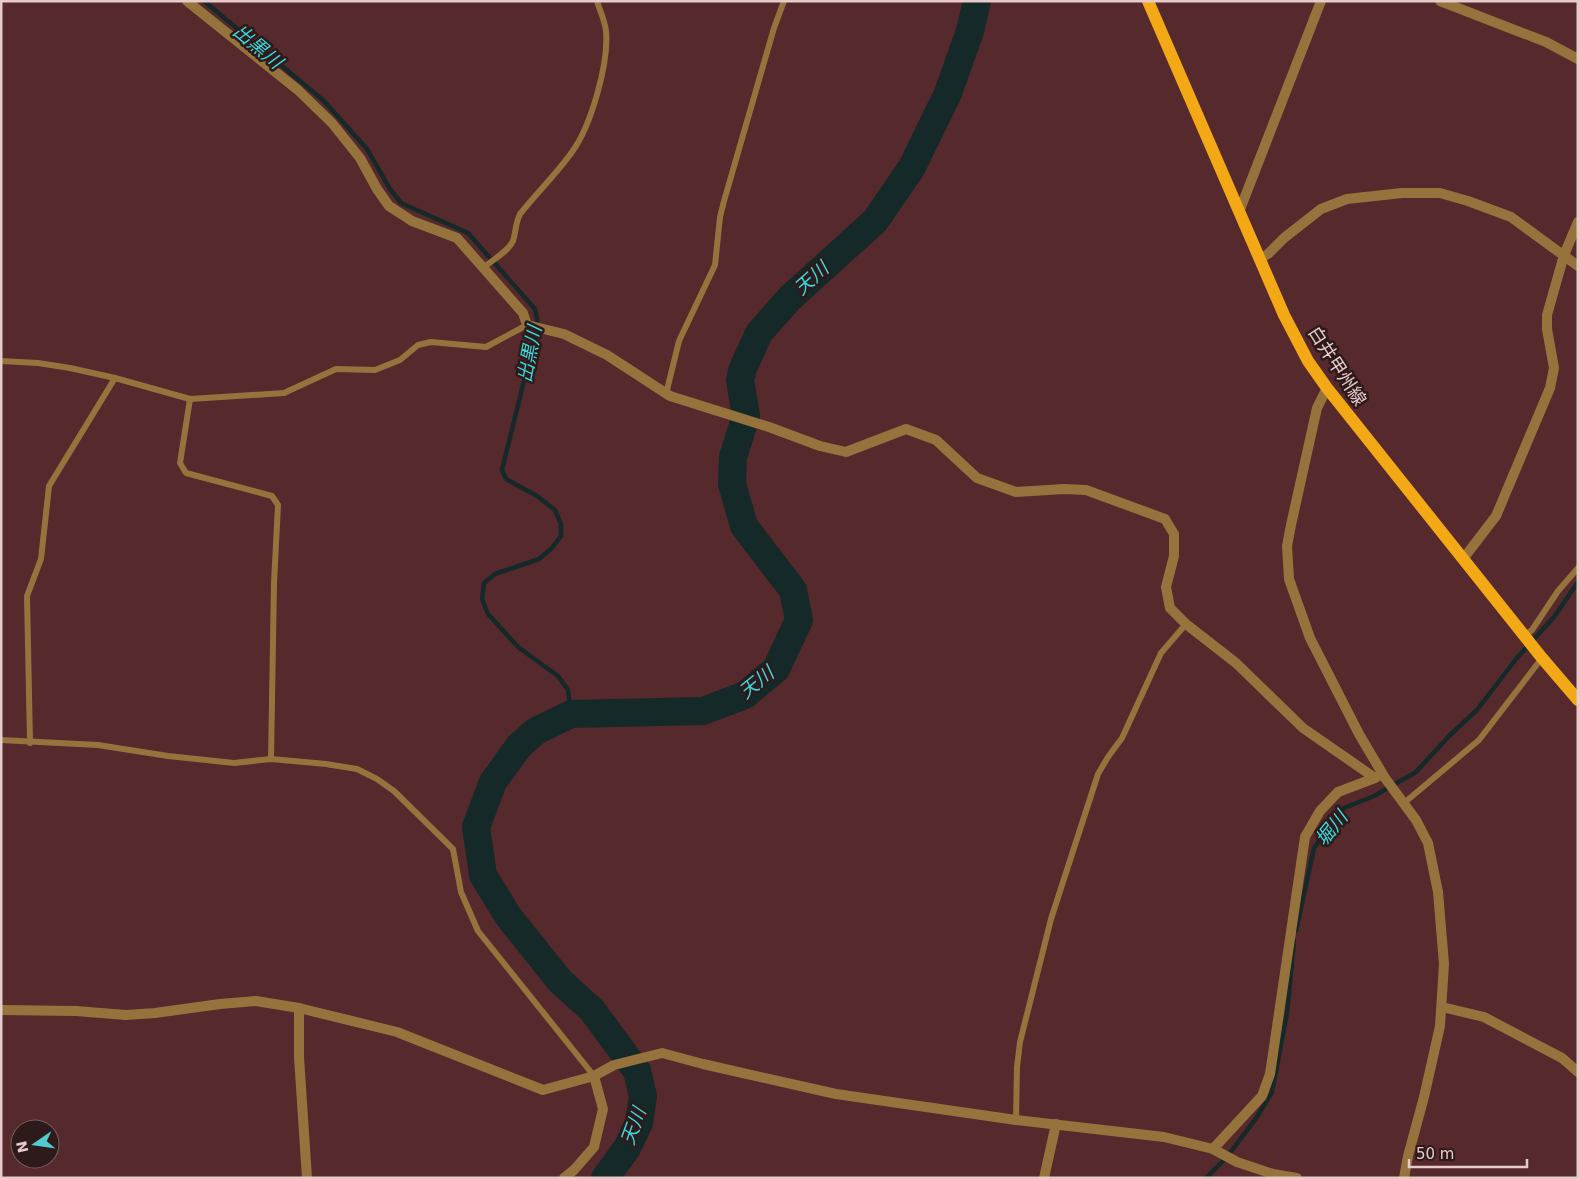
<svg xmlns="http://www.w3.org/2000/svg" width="1579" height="1179" viewBox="0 0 1579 1179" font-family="'DejaVu Sans','Noto Sans JP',sans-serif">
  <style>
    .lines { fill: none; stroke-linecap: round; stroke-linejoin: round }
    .stream { stroke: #152929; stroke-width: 4.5 }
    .river { stroke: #152929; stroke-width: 28 }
    .service { stroke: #96733c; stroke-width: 6 }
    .minor { stroke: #96733c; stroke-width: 10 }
    .primary { stroke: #f2a915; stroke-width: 12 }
    .labels { text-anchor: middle; stroke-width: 5; stroke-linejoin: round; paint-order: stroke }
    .street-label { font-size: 18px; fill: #e7caca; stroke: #2e1a1a }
    .water-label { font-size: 19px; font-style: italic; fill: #38dade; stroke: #2e1a1a }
  </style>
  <rect width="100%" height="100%" fill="#56292c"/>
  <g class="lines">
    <g class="stream">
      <path d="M204,1L324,101L367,149L390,189L401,203L468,233L535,309L538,324L502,470L506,479L537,496L555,510L561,524V536L552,548L539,559L495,574L484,583L482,599L488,614L518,647L558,676L568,690L571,714"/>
      <path d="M1296,931L1314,848L1344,808L1374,796L1416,772L1450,735L1477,710L1516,659L1554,617L1578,582"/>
      <path d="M1206,1178L1226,1158L1257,1117L1272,1092L1287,1013L1294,941"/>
    </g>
    <path class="river" d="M605,1178L627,1148L639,1123L643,1096L637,1071L592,1010L560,981L508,916L483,875L476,827L493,782L519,746L536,731L571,714L703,711L745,695L776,669L799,620L793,590L744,526L732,484L733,457L746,416L740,380L743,368L759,333L790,298L875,221L912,167L948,93L970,31L977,1"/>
    <g class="service">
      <path d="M483,268C492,260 508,252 513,241C516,232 515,224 520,214C537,193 557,173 572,152C591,126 609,63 606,31C605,21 600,11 597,1"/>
      <path d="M1,361L38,363L70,368L115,378L190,399L284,393L336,369L375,370L400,360L418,345L431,342L486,347L527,325"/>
      <path d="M666,394L679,341L715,265L720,217L724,201L774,28L784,1"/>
      <path d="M190,399L180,463L186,473L272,496L278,505L274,583L271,759"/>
      <path d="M1524,636L1532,630L1558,591L1578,568"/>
      <path d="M1,740L98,745L168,756L234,763L271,759L326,764L357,769L377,779L394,791L453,849L461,892L478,931L594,1076"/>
      <path d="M30,743L27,596L41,559L49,486L115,378"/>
      <path d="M1404,803L1479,740L1542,658"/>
      <path d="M1016,1120L1017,1067L1020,1042L1051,919L1098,774L1108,757L1122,738L1161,653L1186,624"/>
    </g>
    <g class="minor">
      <path d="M187,1L298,90L332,123L360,158L377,189L389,206L412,221L457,238L523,313L527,325L564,334L607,355L670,396L769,427L820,446L846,452L906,429L936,440L977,478L1016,492L1064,489L1086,490L1165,519L1174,534V556L1166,587L1170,608L1186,624L1236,663L1303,728L1375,778L1382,774"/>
      <path d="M1440,1L1546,42L1578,59"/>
      <path d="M1239,212L1321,1"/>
      <path d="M1259,259L1268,254L1284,238L1321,209L1347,199L1402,193H1440L1468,201L1511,217L1578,266"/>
      <path d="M1327,388L1317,408L1291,525L1287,546L1289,579L1310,638L1359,734L1385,778L1416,820L1428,843L1438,892L1444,964L1440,1026L1424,1097L1408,1156L1404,1178"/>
      <path d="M1463,559L1496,516L1550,388L1554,368L1547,329V315L1564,255L1578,222"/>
      <path d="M1442,1007L1484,1017L1562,1058L1578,1072"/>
      <path d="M299,1008V1057L307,1178"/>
      <path d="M1,1010L76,1011L126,1015L155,1013L220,1004L256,1001L299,1008L397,1032L543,1090L594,1076L614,1065L662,1053L703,1064L836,1094L1016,1120L1164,1137L1213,1149L1237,1162L1273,1174L1297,1178"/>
      <path d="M1213,1149L1262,1096L1270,1074L1305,837L1320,811L1338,792L1375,778"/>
      <path d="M564,1178L574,1170L594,1147L603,1109L594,1076"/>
      <path d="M1044,1178L1056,1124"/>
    </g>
    <path class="primary" d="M1148,1L1284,315L1308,361L1327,388L1542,658L1578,700"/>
  </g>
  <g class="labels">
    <g class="street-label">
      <text transform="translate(1337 366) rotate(57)" y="6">白井甲州線</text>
    </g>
    <g class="water-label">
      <text transform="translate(258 46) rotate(40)" y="7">出黒川</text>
      <text transform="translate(811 278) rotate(-42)" y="7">天川</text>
      <text transform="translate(529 354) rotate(-79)" y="7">出黒川</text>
      <text transform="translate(756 682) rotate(-39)" y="7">天川</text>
      <text transform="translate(1331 828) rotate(-51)" y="7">堀川</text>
      <text transform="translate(633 1126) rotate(-70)" y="7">天川</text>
    </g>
  </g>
  <rect width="1579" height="1179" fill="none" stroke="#e7caca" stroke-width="5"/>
  <g transform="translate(35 1144) rotate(257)"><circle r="24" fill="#2e1a1a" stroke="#786060"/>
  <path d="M0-4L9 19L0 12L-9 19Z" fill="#52cdcf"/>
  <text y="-8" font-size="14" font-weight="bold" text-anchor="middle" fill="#e7caca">N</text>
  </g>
  <path d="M1409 1159v8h118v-8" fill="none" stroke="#e7caca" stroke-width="2.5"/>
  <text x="1416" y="1159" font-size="15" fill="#e7caca" stroke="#2e1a1a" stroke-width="4" paint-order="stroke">50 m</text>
</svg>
